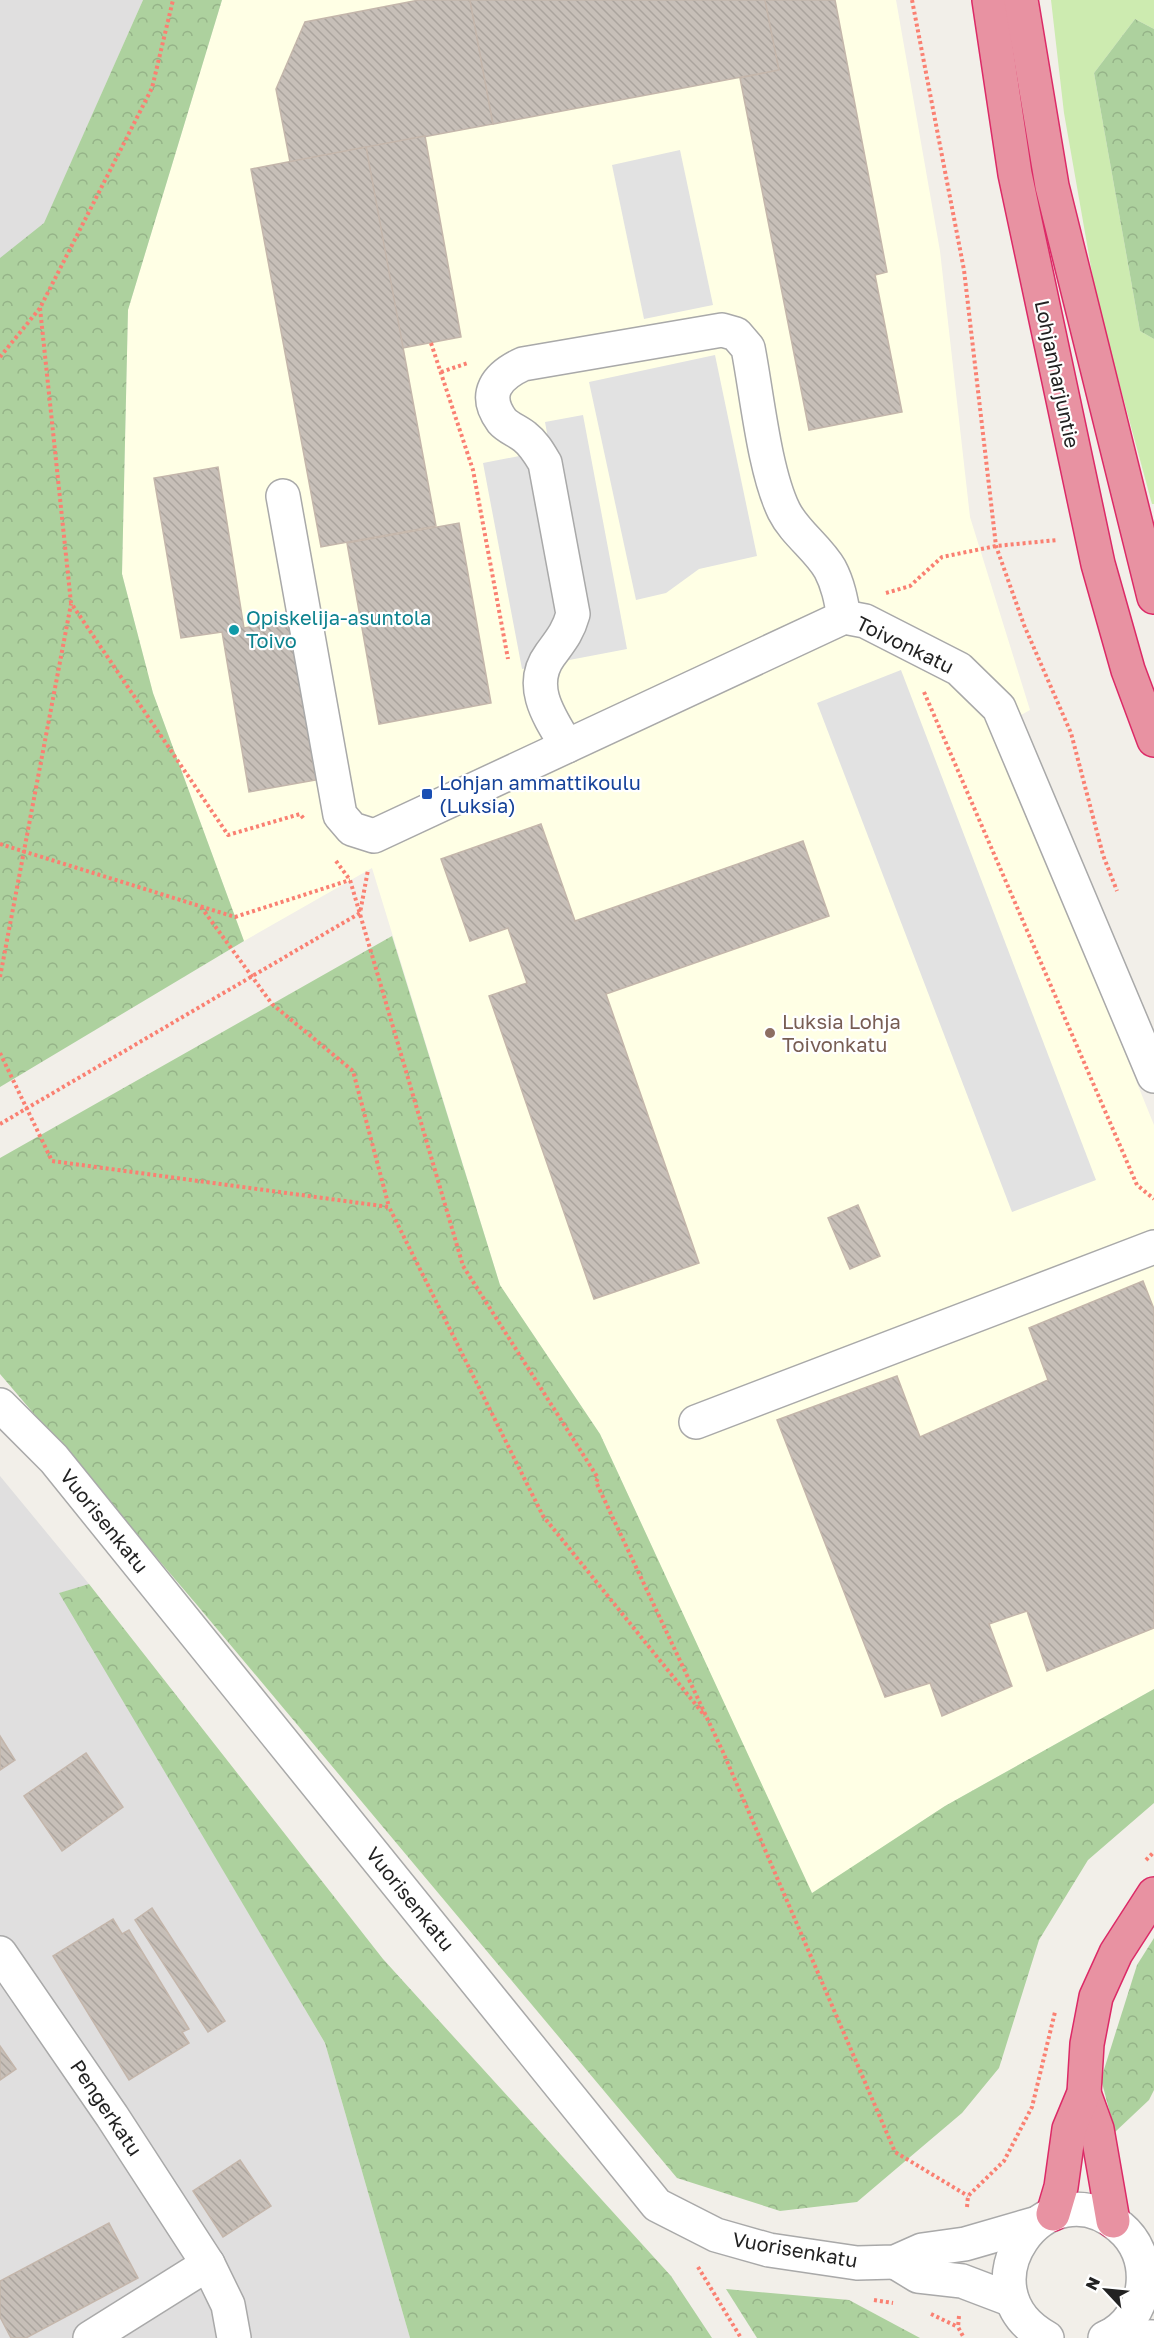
<svg xmlns="http://www.w3.org/2000/svg" width="1154" height="2338" viewBox="0 0 1154 2338" font-family="'Golos Text',sans-serif">
  <style>
    .residential { fill: #e0dfdf }
    .education { fill: #ffffe5 }
    .grass { fill: #cdebb0 }
    .forest { fill: url(#forest-crowns) }
    .parking { fill: #e2e2e2 }
    .building { fill: url(#building-back-hatch); stroke: #c4b6ab; stroke-width: 1.5 }
    .lines { fill: none; stroke-linecap: round; stroke-linejoin: round }
    .minor-casing { stroke: #a9a9a9; stroke-width: 36 }
    .highway-casing { stroke: #dc2a67; stroke-width: 36 }
    .path { stroke: #fa8072; stroke-width: 4; stroke-dasharray: 3 3; stroke-linecap: butt }
    .minor { stroke: #fff; stroke-width: 33 }
    .highway { stroke: #e892a2; stroke-width: 33 }
    .culture-dot { fill: #0f9aa8; stroke: #fff; stroke-width: 2 }
    .transit-dot { fill: #1a4fb4; stroke: #fff; stroke-width: 2 }
    .education-dot { fill: #8d6e63; stroke: #fff; stroke-width: 2 }
    .labels { text-anchor: middle; stroke-width: 4.5; stroke-linejoin: round; paint-order: stroke }
    .street-label { font-size: 20px; fill: #222; stroke: #fff }
    .culture-label { font-size: 20px; fill: #0d838f; stroke: #fff; text-anchor: start }
    .transit-label { font-size: 20px; fill: #164399; stroke: #fff; text-anchor: start }
    .education-label { font-size: 20px; fill: #785e54; stroke: #fff; text-anchor: start }
  </style>
  <defs>
    <pattern id="forest-crowns" width="20" height="18" patternUnits="userSpaceOnUse" patternTransform="scale(1.5)"><rect width="20" height="18" fill="#add19e"/><path d="M2 6a3 3 0 1 1 6 0M12 15a3 3 0 1 1 6 0" fill="none" stroke="#95b388"/></pattern>
    <pattern id="building-back-hatch" width="6" height="6" patternUnits="userSpaceOnUse" patternTransform="scale(1.5)"><rect width="6" height="6" fill="#c7bfb8"/><path d="M-1 5l2 2M0 0l6 6M5-1l2 2" fill="none" stroke="#aba49e"/></pattern>
  </defs>
  <rect width="100%" height="100%" fill="#f2efe9"/>
  <g class="residential">
    <path d="M0,0H143L44,224L2,259L0,258Z"/>
    <path d="M0,1476L89,1584L60,1593L325,2043L410,2338H0Z"/>
  </g>
  <path class="education" d="M222,0H896L940,251L970,517L1030,710L994,730L1154,1125V1689L945,1806L812,1894L600,1434L500,1285L372,868L244,941L153,693L122,574L128,310Z"/>
  <path class="grass" d="M1051,0H1154V29L1135,19L1094,73L1140,331L1154,339V504H1152L1097,301L1064,113Z"/>
  <g class="forest">
    <path d="M143,0H222L128,310L122,574L153,693L244,941L0,1087V258L44,223Z"/>
    <path d="M1135,19L1154,29V339L1140,331L1094,73Z"/>
    <path d="M392,936L500,1285L600,1434L812,1893L945,1806L1154,1689V1803L1088,1860L1039,1940L999,2068L962,2113L857,2202L780,2211L677,2178L197,1605L0,1374V1158Z"/>
    <path d="M89,1584L383,1959L671,2276L712,2338H410L325,2043L59,1593Z"/>
    <path d="M1154,1938V2090L1149,2100L1115,2132L1101,2079L1137,1965Z"/>
    <path d="M726,2289L849,2300L920,2338H757Z"/>
  </g>
  <g class="parking">
    <path d="M680,150L713,305L644,319L612,165Z"/>
    <path d="M715,355L757,556L699,569L666,593L636,600L589,382Z"/>
    <path d="M583,415L627,649L522,669L483,463L550,450L545,422Z"/>
    <path d="M901,670L1096,1180L1012,1212L817,703Z"/>
  </g>
  <g class="building">
    <path d="M419,0H470L493,124L290,162L276,89L305,22Z"/>
    <path d="M470,0H765L779,70L493,124Z"/>
    <path d="M765,0H835L887,272L875,275L902,412L809,430L740,78L779,70Z"/>
    <path d="M425,136L461,337L402,348L366,147Z"/>
    <path d="M366,147L436,526L321,547L251,169Z"/>
    <path d="M218,467L244,628L288,620L316,780L249,792L222,632L181,638L154,478Z"/>
    <path d="M459,523L491,703L379,724L347,543Z"/>
    <path d="M541,824L575,921L803,841L829,916L606,994L699,1263L594,1299L489,996L527,983L508,928L470,941L441,859Z"/>
    <path d="M858,1205L880,1256L850,1269L828,1218Z"/>
    <path d="M1143,1281L1154,1309V1628L1047,1671L1027,1611L989,1624L1012,1686L942,1716L930,1683L885,1697L777,1420L897,1376L920,1437L1048,1380L1029,1328Z"/>
    <path d="M0,1736L15,1760L0,1770Z"/>
    <path d="M86,1753L123,1807L62,1851L24,1796Z"/>
    <path d="M152,1908L225,2021L208,2032L135,1920Z"/>
    <path d="M113,1919L122,1934L129,1930L189,2029L182,2032L189,2043L129,2080L53,1956Z"/>
    <path d="M0,2046L16,2069L0,2080Z"/>
    <path d="M240,2160L271,2206L223,2237L193,2191Z"/>
    <path d="M109,2223L138,2278L26,2338H11L0,2317V2281Z"/>
  </g>
  <g class="lines">
    <defs>
      <g id="minor">
        <path d="M283,496L340,815L352,829L374,836L844,617L865,621L959,669L999,708L1154,1076"/>
        <path d="M567,746C550,718 527,686 550,655C561,640 568,632 573,614L545,463C539,453 534,444 525,437C518,431 508,428 502,421C482,394 497,376 523,364L722,330L736,334L748,348C757,394 764,470 784,511C795,533 818,548 830,569C838,584 841,600 844,617"/>
        <path d="M0,1405L54,1459L657,2205L716,2235L769,2250L857,2263L895,2262L922,2250L965,2244L1034,2224"/>
        <path d="M696,1422L1154,1247"/>
        <path d="M0,1953L112,2116L208,2264L228,2305L234,2338"/>
        <path d="M895,2262L918,2276L962,2281L1012,2300"/>
        <path d="M1110,2336L1154,2337"/>
        <path d="M90,2338L208,2264"/>
        <path d="M1047,2338C957,2289 1046,2163 1120,2227C1137,2241 1145,2262 1143,2284C1141,2307 1127,2329 1105,2338"/>
      </g>
      <g id="highway">
        <path d="M989,0L1015,174L1098,564L1128,670L1154,740"/>
        <path d="M1021,0L1052,186L1154,597"/>
        <path d="M1084,2093L1097,2129L1113,2221"/>
        <path d="M1053,2214L1061,2187L1069,2129L1084,2093L1087,2044L1096,1997L1116,1953L1154,1894"/>
      </g>
    </defs>
    <use href="#minor" class="minor-casing"/>
    <use href="#highway" class="highway-casing"/>
    <g class="path">
      <path d="M912,0L964,270L996,546L1024,625L1071,733L1103,855L1117,891"/>
      <path d="M40,308L71,603L228,835L300,814L304,819"/>
      <path d="M431,343L473,470L508,659"/>
      <path d="M0,357L40,308L152,88L173,0"/>
      <path d="M441,372L468,363"/>
      <path d="M886,593L910,586L942,557L996,546L1057,540"/>
      <path d="M924,692L1137,1185L1154,1199"/>
      <path d="M0,844L235,917L350,880"/>
      <path d="M336,861L350,880L463,1266L598,1478L596,1482L723,1752L895,2152L968,2196"/>
      <path d="M201,907L272,1004L353,1071L389,1207"/>
      <path d="M0,977L71,604"/>
      <path d="M0,1053L52,1161L389,1207L543,1516L705,1716"/>
      <path d="M0,1124L360,913L368,870"/>
      <path d="M1146,1860L1154,1852"/>
      <path d="M967,2207L968,2196L1004,2161L1032,2107L1055,2012"/>
      <path d="M698,2267L741,2338"/>
      <path d="M874,2300L893,2303"/>
      <path d="M931,2314L958,2327"/>
      <path d="M959,2316L958,2327L964,2338"/>
    </g>
    <use href="#minor" class="minor"/>
    <use href="#highway" class="highway"/>
  </g>
  <circle class="culture-dot" cx="234" cy="630" r="6"/>
  <rect class="transit-dot" x="421" y="788" width="12" height="12" rx="3"/>
  <circle class="education-dot" cx="770" cy="1033" r="6"/>
  <g class="labels">
    <g class="street-label">
      <text transform="translate(1057 374) rotate(78)" y="7">Lohjanharjuntie</text>
      <text transform="translate(905 645) rotate(26)" y="7">Toivonkatu</text>
      <text transform="translate(104 1521) rotate(51)" y="7">Vuorisenkatu</text>
      <text transform="translate(410 1899) rotate(51)" y="7">Vuorisenkatu</text>
      <text transform="translate(106 2108) rotate(56)" y="7">Pengerkatu</text>
      <text transform="translate(795 2250) rotate(10)" y="7">Vuorisenkatu</text>
    </g>
    <g class="culture-label">
      <text x="246" y="625">Opiskelija-asuntola<tspan x="246" dy="23">Toivo</tspan></text>
    </g>
    <g class="transit-label">
      <text x="439" y="790">Lohjan ammattikoulu<tspan x="439" dy="23">(Luksia)</tspan></text>
    </g>
    <g class="education-label">
      <text x="782" y="1029">Luksia Lohja<tspan x="782" dy="23">Toivonkatu</tspan></text>
    </g>
  </g>
  <g transform="translate(1106 2290) rotate(296)" stroke="#ffffff" stroke-width="4.5" paint-order="stroke">
  <path d="M0-4.5L10 22L0 15L-10 22Z" fill="#222222"/>
  <text y="-9" font-size="16" font-weight="bold" text-anchor="middle" fill="#222222">N</text>
  </g>
</svg>
